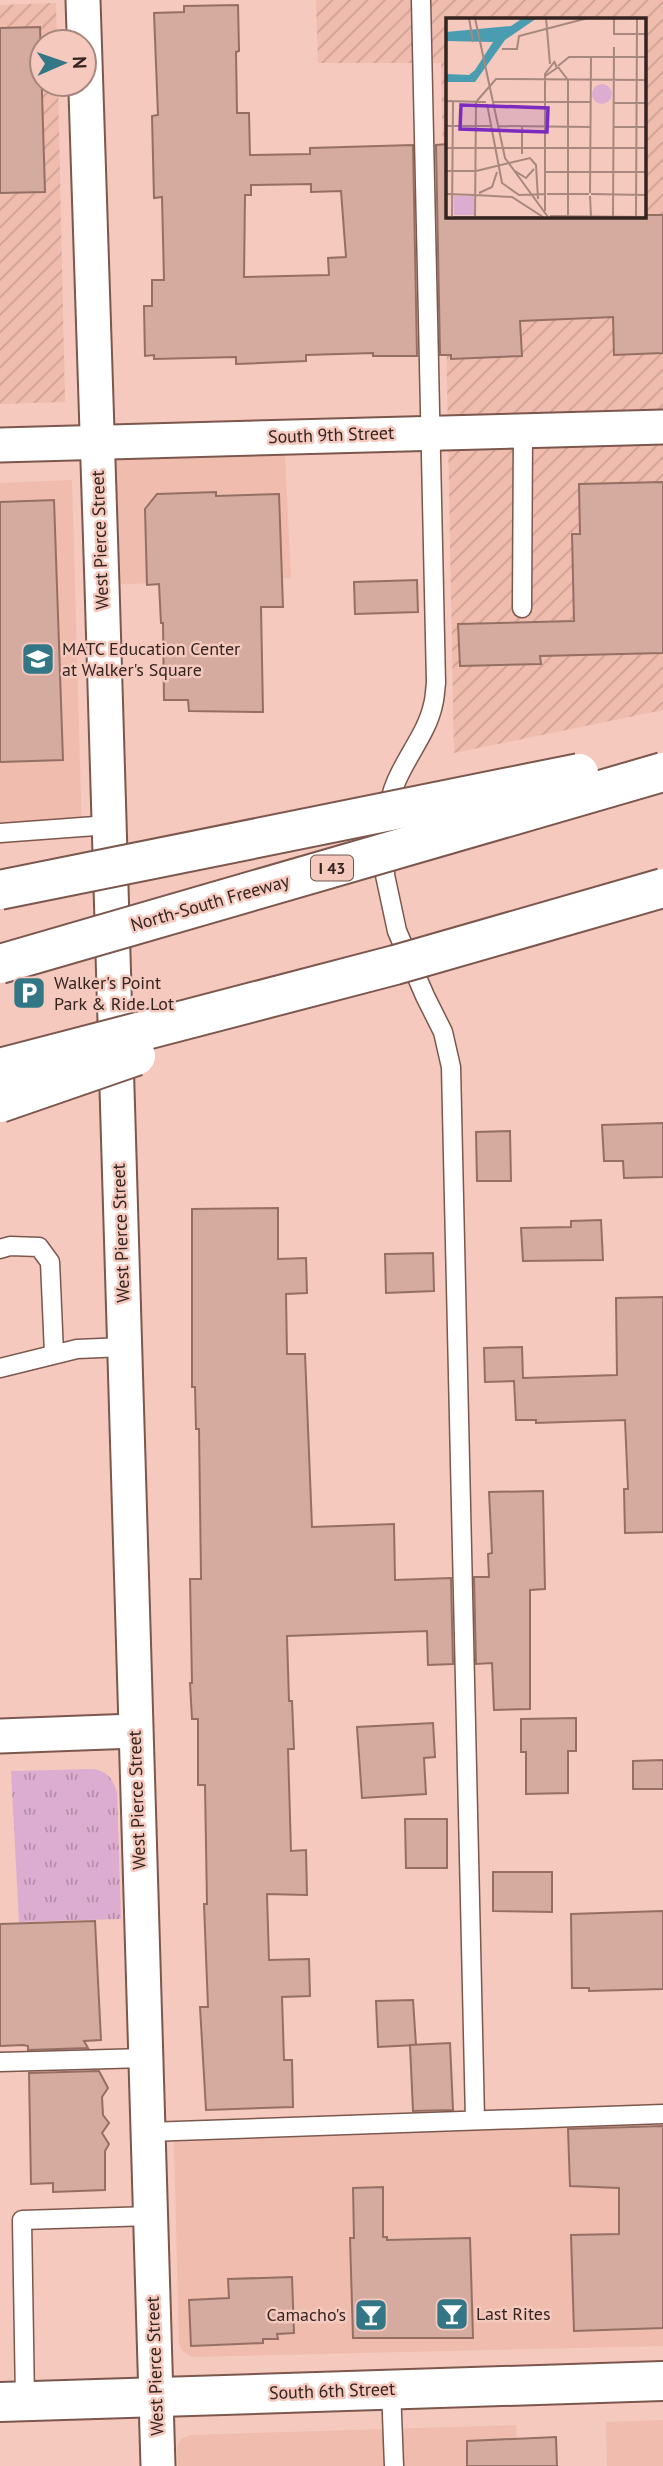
<svg xmlns="http://www.w3.org/2000/svg" width="663" height="2466" viewBox="0 0 663 2466" font-family="'PT Sans',sans-serif">
  <style>
    .built { fill: #efbcae }
    .industrial { fill: url(#industrial-furrows); fill-rule: evenodd }
    .grass { fill: url(#grass-tufts) }
    .building { fill: #d5ab9f; stroke: #966f64; stroke-width: 2; fill-rule: evenodd }
    .lines { fill: none; stroke-linecap: round; stroke-linejoin: round }
    .service-casing { stroke: #7c574d; stroke-width: 21 }
    .minor-casing { stroke: #7c574d; stroke-width: 37 }
    .primary-casing { stroke: #7c574d; stroke-width: 42 }
    .service { stroke: #fff; stroke-width: 18 }
    .minor { stroke: #fff; stroke-width: 33 }
    .primary { stroke: #fff; stroke-width: 38 }
    .motorway-bridge-casing { stroke: #7c574d; stroke-width: 42; stroke-linecap: butt }
    .motorway-bridge { stroke: #fff; stroke-width: 38 }
    .labels { text-anchor: middle; stroke-width: 5; stroke-linejoin: round; paint-order: stroke }
    .shield { fill: #f5c9bd; stroke: #6e564f; stroke-width: 2 }
    .shield-label { font-size: 16px; font-weight: bold; fill: #342420 }
    .street-label { font-size: 18px; fill: #342420; stroke: #f5c9bd }
    .poi-label { font-size: 18px; fill: #342420; stroke: #f5c9bd; text-anchor: start }
    .inset-road { fill: none; stroke: #a8877e; stroke-width: 2 }
    .view { fill: #7b2cbf; fill-opacity: 0.15; stroke: #7b2cbf; stroke-width: 3.5 }
    .inset-edge { fill: none; stroke: #342420; stroke-width: 3.5 }
  </style>
  <defs>
    <pattern id="industrial-furrows" width="10" height="10" patternUnits="userSpaceOnUse" patternTransform="scale(1.75)"><rect width="10" height="10" fill="#efbcae"/><path d="M-1 1l2-2M0 10L10 0M9 11l2-2" fill="none" stroke="#cea195"/></pattern>
    <pattern id="grass-tufts" width="24" height="20" patternUnits="userSpaceOnUse" patternTransform="scale(1.75)"><rect width="24" height="20" fill="#ddadd1"/><path d="M3 7l-1-3M5 7V3M7 7l1-3M15 17l-1-3M17 17v-4M19 17l1-3" fill="none" stroke="#b48da9"/></pattern>
  </defs>
  <rect width="100%" height="100%" fill="#f5c9bd"/>
  <g class="built">
    <path d="M284,436L291,578L102,585L97,441Z"/>
    <path d="M72,480L82,836L0,844V483Z"/>
    <path d="M663,2124V2346L192,2357L182,2351L179,2344L174,2142Z"/>
    <path d="M663,2420V2466H607L606,2422Z"/>
    <path d="M516,2425L518,2466H178L177,2447L181,2439L191,2435Z"/>
  </g>
  <g class="industrial">
    <path d="M316,0H663V710L454,753L441,63H318ZM448,19H644V215H448Z"/>
    <path d="M56,3L57,42H42V84H58L65,402L0,404V5Z"/>
  </g>
  <path class="grass" d="M93,1769C107,1771 113,1779 117,1792L121,1919L19,1922L11,1771Z"/>
  <g class="building">
    <path d="M238,5L239,49V51L236,52L237,113H249L250,155L310,154V148L413,145L417,356H373V353L306,355V361L236,364V357L154,359V355L145,356L144,306H152V280H164L162,197L154,198L152,116L158,115L154,13L184,12V6ZM311,184V192L341,191L346,257L328,258L329,275L244,277L245,195H251V185Z"/>
    <path d="M40,27L45,192L0,193V28Z"/>
    <path d="M448,144V215H663V353L614,355L613,317L520,321L522,356L451,359V355H440L436,145Z"/>
    <path d="M663,482V653L540,656L541,664L460,666L458,624L574,621L572,534H580L579,484Z"/>
    <path d="M216,492V496L279,494L283,607H261L263,712L189,711L188,700H164L163,623H161L159,584L147,585L145,509L157,494Z"/>
    <path d="M54,500L63,760L0,762V502Z"/>
    <path d="M417,580L418,612L355,614L354,582Z"/>
    <path d="M663,1123V1177L624,1178L623,1161H604L602,1125Z"/>
    <path d="M510,1131L511,1181H477L476,1132Z"/>
    <path d="M278,1208V1259L306,1258L307,1293L286,1294L287,1354H305L312,1527L394,1524L395,1580L451,1578L453,1664L428,1665L427,1631L287,1636L289,1701H292L294,1749H288L291,1851L306,1850L307,1895L267,1894L269,1960L309,1959L310,1996L282,1997L284,2060H292L293,2107L206,2110L200,2007H208L204,1904H207L205,1785H198V1719H192L190,1683H192L190,1579H201V1576L199,1429H196L195,1387H192V1209Z"/>
    <path d="M601,1220L603,1260L523,1261L521,1228L571,1227V1221Z"/>
    <path d="M433,1253L434,1291L386,1293L385,1254Z"/>
    <path d="M663,1297V1532L625,1533L624,1489H628L625,1420L536,1423V1420H516L514,1381L485,1382L484,1348L522,1347L523,1378L617,1375L616,1298Z"/>
    <path d="M543,1491L545,1589L530,1590V1709L494,1710L492,1663L476,1664L474,1577H489L488,1554L492,1553L489,1492Z"/>
    <path d="M576,1718V1751H568V1793L526,1794V1752H521V1719Z"/>
    <path d="M433,1723L435,1757L424,1758L426,1794L362,1798L357,1727Z"/>
    <path d="M663,1760V1789H633V1761Z"/>
    <path d="M405,1819H447V1868H406Z"/>
    <path d="M493,1872H552V1912L493,1911Z"/>
    <path d="M663,1911V1989L589,1991V1988H572L571,1914Z"/>
    <path d="M95,1921L101,2040L84,2041L88,2048L28,2050V2046L23,2045L0,2046V1924Z"/>
    <path d="M413,2000L416,2045L378,2047L376,2001Z"/>
    <path d="M450,2043L453,2110L413,2111L410,2045Z"/>
    <path d="M99,2071L108,2088L102,2097L103,2115L109,2123L102,2133L109,2144L105,2151V2190L53,2192V2183L31,2184L29,2073Z"/>
    <path d="M663,2126V2328L574,2331L571,2235L619,2234V2188L570,2186L568,2129Z"/>
    <path d="M383,2187V2237H387V2240L470,2238L473,2338H353L350,2238H354L353,2188Z"/>
    <path d="M292,2277L294,2333L277,2334L278,2339H263V2343L191,2346L189,2300L229,2298L228,2279Z"/>
    <path d="M556,2437L557,2466H467V2441Z"/>
  </g>
  <g class="lines">
    <defs>
      <g id="service">
        <path d="M522,608L523,430"/>
        <path d="M388,814C391,771 425,742 433,705C435,698 435,690 436,683L421,0"/>
        <path d="M0,833L109,825"/>
        <path d="M386,849L385,875L397,931L425,996L443,1032L451,1067L475,2120"/>
        <path d="M0,1249L10,1246L39,1247L50,1262L54,1353"/>
        <path d="M0,1368L77,1349L124,1347"/>
        <path d="M0,2062L146,2058"/>
        <path d="M148,2132L663,2114"/>
        <path d="M391,2389L394,2466"/>
        <path d="M25,2401L22,2220L151,2216"/>
      </g>
      <g id="minor">
        <path d="M83,0L102,585L158,2466"/>
        <path d="M0,445L663,427"/>
        <path d="M0,1736L135,1731"/>
      </g>
      <path id="primary" d="M0,2402L663,2381"/>
    </defs>
    <use href="#service" class="service-casing"/>
    <use href="#minor" class="minor-casing"/>
    <use href="#primary" class="primary-casing"/>
    <use href="#service" class="service"/>
    <use href="#minor" class="minor"/>
    <use href="#primary" class="primary"/>
    <defs>
      <g id="motorway-bridge">
        <path d="M0,890L579,773"/>
        <path d="M0,964L663,772"/>
        <path d="M0,1068L395,965L663,888"/>
        <path d="M0,1103L136,1056"/>
      </g>
    </defs>
    <use href="#motorway-bridge" class="motorway-bridge-casing"/>
    <use href="#motorway-bridge" class="motorway-bridge"/>
  </g>
  <defs>
    <symbol id="university-square" viewBox="-11 -11 22 22"><rect x="-9" y="-9" width="18" height="18" rx="4" fill="#337787" stroke="#f5c9bd"/><path d="M0-5L7-2L0 1L-7-2ZM-4 1L0 2.5L4 1V4Q0 6-4 4Z" fill="#fff"/></symbol>
    <symbol id="parking-square" viewBox="-11 -11 22 22"><rect x="-9" y="-9" width="18" height="18" rx="4" fill="#337787" stroke="#f5c9bd"/><path d="M-3.5-5.5H1a3.5 3.5 0 0 1 0 7H-1V5.5H-3.5ZM-1-3.4V-.6H.8a1.4 1.4 0 0 0 0-2.8Z" fill="#fff"/></symbol>
    <symbol id="bar-square" viewBox="-11 -11 22 22"><rect x="-9" y="-9" width="18" height="18" rx="4" fill="#337787" stroke="#f5c9bd"/><path d="M-6-5H6L.8 .8V4.5H3.5V6h-7V4.5H-.8V.8Z" fill="#fff"/></symbol>
  </defs>
  <g fill-rule="evenodd">
    <use href="#university-square" x="19" y="640" width="38" height="38"/>
    <use href="#parking-square" x="10" y="974" width="38" height="38"/>
    <use href="#bar-square" x="433" y="2295" width="38" height="38"/>
    <use href="#bar-square" x="352" y="2296" width="38" height="38"/>
  </g>
  <g class="labels">
    <rect class="shield" x="311" y="855.5" width="42" height="25" rx="5"/>
    <g class="shield-label">
      <text x="332" y="874">I 43</text>
    </g>
    <g class="street-label">
      <text transform="translate(331 435) rotate(-2)" y="6">South 9th Street</text>
      <text transform="translate(100 540) rotate(-92)" y="6">West Pierce Street</text>
      <text transform="translate(210 903) rotate(-16)" y="6">North-South Freeway</text>
      <text transform="translate(121 1233) rotate(-92)" y="6">West Pierce Street</text>
      <text transform="translate(137 1800) rotate(-92)" y="6">West Pierce Street</text>
      <text transform="translate(155 2366) rotate(-92)" y="6">West Pierce Street</text>
      <text transform="translate(332 2391) rotate(-2)" y="6">South 6th Street</text>
    </g>
    <g class="poi-label">
      <text x="62" y="655">MATC Education Center<tspan x="62" dy="21">at Walker's Square</tspan></text>
      <text x="54" y="989">Walker's Point<tspan x="54" dy="21">Park &amp; Ride Lot</tspan></text>
      <text x="476" y="2320">Last Rites</text>
      <text x="346" y="2321" text-anchor="end">Camacho's</text>
    </g>
  </g>
  <g transform="translate(446 18)">
    <rect width="200" height="200" fill="#f5c9bd"/>
    <path d="M8,178H28V197H8Z" fill="#ddadd1"/>
    <path d="M146 76a10 10 0 1 1 20 0a10 10 0 1 1-20 0Z" fill="#ddadd1"/>
    <path d="M77,0H91L59,22L29,64H0V56L23,57L29,52L47,24L0,23V14L65,8Z" fill="#4a9db0"/>
    <path class="inset-road" d="M23,0L27,24M29,0L59,140L102,199M100,0L104,46M168,0V16H200M56,31H71L73,18L142,0M112,48L123,39H200M112,49L122,62V197M99,58L111,50L108,43M0,83L40,84M30,84L50,61L200,62M48,84H145M168,85H200M41,86L56,165L73,177L99,176M0,108H44M52,108L144,109M76,108V136M167,109H200M0,130H200M0,153H30M30,153L84,140L90,147L92,181M69,153L80,160L88,151M99,154H200M33,175L46,169L51,154M144,175L145,39M0,176L30,177M101,176H143M145,176L200,177M30,177L66,179L97,199M144,178L145,199M99,193V56L109,43M6,198L7,84M104,198L200,199M8,199H93M29,199L30,84M167,199L168,29M190,199L191,0"/>
    <path class="view" d="M15,87L102,90L101,114L14,111Z"/>
    <rect width="200" height="200" class="inset-edge"/>
  </g>
  <g transform="translate(63 63) rotate(88)"><circle r="33" fill="#f5c9bd" stroke="#a8877e" stroke-width="2"/>
  <path d="M0-5L12 26L0 18L-12 26Z" fill="#337787"/>
  <text y="-10" font-size="19" font-weight="bold" text-anchor="middle" fill="#342420">N</text>
  </g>
</svg>
